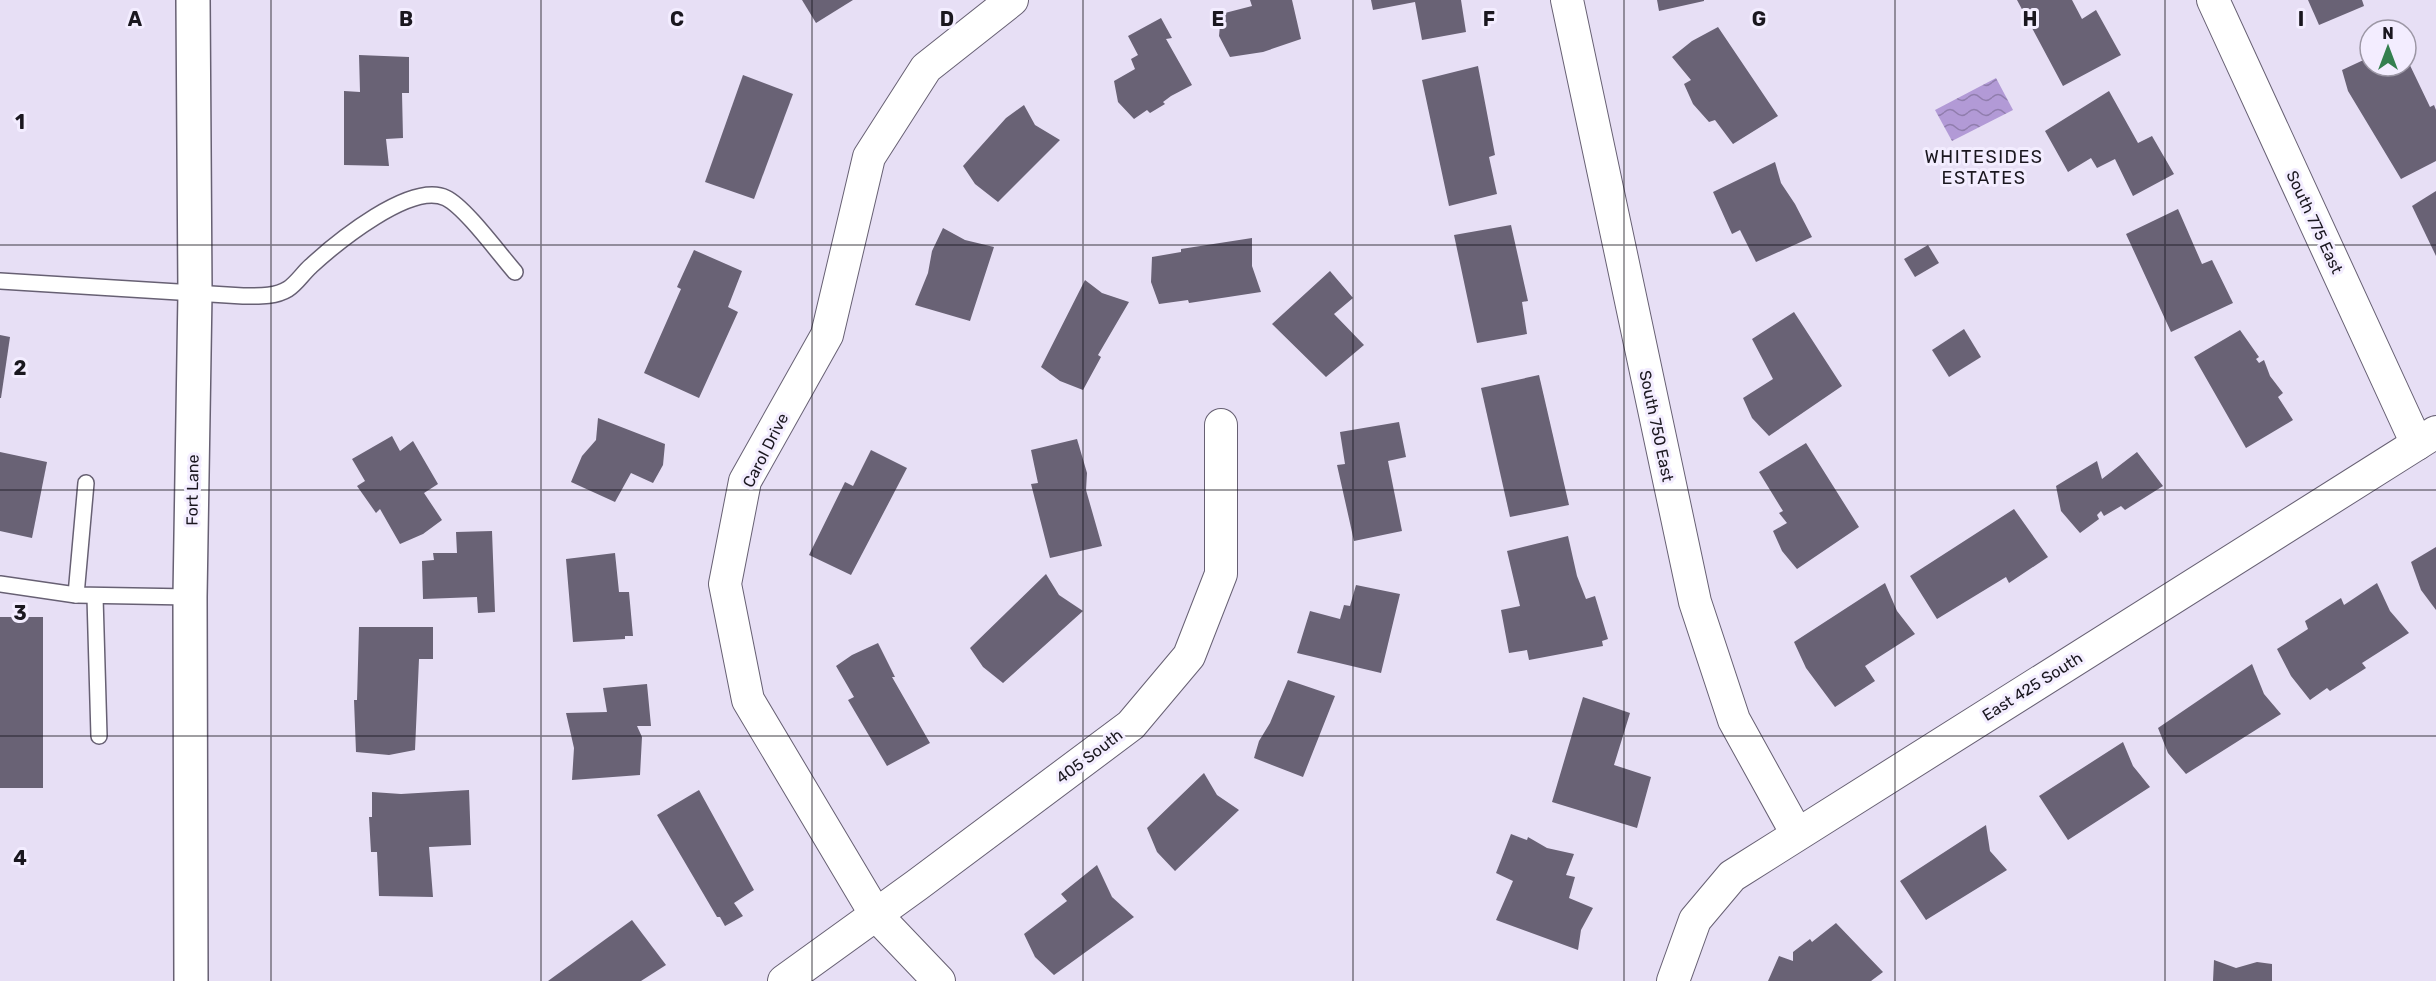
<svg xmlns="http://www.w3.org/2000/svg" width="2436" height="981" viewBox="0 0 2436 981" font-family="Rubik,sans-serif">
  <style>
    .water { fill: url(#water-waves) }
    .building { fill: #696275 }
    .lines { fill: none; stroke-linecap: round; stroke-linejoin: round }
    .lane-casing { stroke: #676073; stroke-width: 18 }
    .street-casing { stroke: #676073; stroke-width: 34 }
    .secondary-casing { stroke: #676073; stroke-width: 36 }
    .lane { stroke: #fff; stroke-width: 15 }
    .street { stroke: #fff; stroke-width: 32 }
    .secondary { stroke: #fff; stroke-width: 33 }
    .grid { fill: none; stroke: #1a171f; stroke-width: 1.5; stroke-opacity: 0.55 }
    .labels { text-anchor: middle; stroke-width: 6; stroke-linejoin: round; paint-order: stroke }
    .street-label { font-size: 16px; fill: #1a171f; stroke: #f3edff }
    .neighbourhood-label { font-size: 18px; letter-spacing: 1.5px; fill: #1a171f; stroke: #f3edff }
    .grid-label { font-size: 20px; text-anchor: middle; font-weight: bold; fill: #1a171f; stroke: #f3edff; stroke-width: 6; stroke-linejoin: round; paint-order: stroke }
  </style>
  <defs>
    <pattern id="water-waves" width="16" height="10" patternUnits="userSpaceOnUse" patternTransform="scale(1.5)"><rect width="16" height="10" fill="#b29ad6"/><path d="M0 5q4-4 8 0t8 0" fill="none" stroke="#907dad"/></pattern>
  </defs>
  <rect width="100%" height="100%" fill="#e7dff5"/>
  <path class="water" d="M1996,78L2013,110L1952,141L1935,110Z"/>
  <g class="building">
    <path d="M802,0H853L816,23Z"/>
    <path d="M1250,0H1292L1301,39L1263,52L1230,57L1219,36L1221,14L1252,6Z"/>
    <path d="M1371,0H1461L1466,32L1422,40L1415,2L1373,10Z"/>
    <path d="M1657,0H1704V1L1659,11Z"/>
    <path d="M2017,0H2072L2082,19L2096,10L2121,55L2063,86Z"/>
    <path d="M2308,0H2362L2364,6L2319,25Z"/>
    <path d="M1161,18L1172,38L1166,39L1192,85L1171,96L1163,102L1165,104L1150,113L1147,110L1134,119L1118,102L1114,81L1135,69L1131,59L1138,55L1128,36Z"/>
    <path d="M1718,27L1778,116L1733,144L1715,120L1709,122L1693,104L1684,84L1691,80L1672,57L1692,41Z"/>
    <path d="M359,55L409,57V93H402L403,138L386,139L389,166L344,165V91L360,92Z"/>
    <path d="M2370,57V66H2406V57L2430,107L2434,105L2436,110V161L2401,179L2348,91L2342,70Z"/>
    <path d="M1478,66L1495,155L1489,157L1497,194L1449,206L1422,80Z"/>
    <path d="M743,75L793,94L754,199L705,182Z"/>
    <path d="M2109,91L2138,143L2152,136L2174,174L2133,196L2115,159L2097,168L2091,158L2068,172L2045,131Z"/>
    <path d="M1024,105L1035,125L1060,140L998,202L975,184L963,166L1006,118Z"/>
    <path d="M1775,162L1781,183L1795,204L1812,237L1756,262L1740,230L1732,234L1713,192Z"/>
    <path d="M2436,191V256L2412,206Z"/>
    <path d="M2178,209L2202,264L2212,260L2233,303L2171,332L2126,234Z"/>
    <path d="M1511,225L1528,301L1522,302L1527,334L1477,343L1454,235Z"/>
    <path d="M943,228L965,240L994,247L970,321L915,305L928,273L932,251Z"/>
    <path d="M1252,238V266L1261,292L1189,303L1188,300L1159,304L1151,282L1152,257L1181,252V249Z"/>
    <path d="M1928,245L1939,263L1915,277L1904,259Z"/>
    <path d="M694,250L742,271L728,307L738,312L699,398L644,373L681,289L677,287Z"/>
    <path d="M1330,271L1353,298L1334,314L1364,345L1326,377L1272,324Z"/>
    <path d="M1085,280L1102,293L1129,302L1098,355L1101,357L1083,390L1060,381L1041,367Z"/>
    <path d="M1794,312L1842,386L1769,436L1752,418L1743,398L1773,379L1752,339Z"/>
    <path d="M1964,329L1981,357L1949,377L1932,350Z"/>
    <path d="M2240,330L2259,357L2256,359L2259,363L2264,360L2270,376L2283,393L2278,397L2293,420L2246,448L2194,357Z"/>
    <path d="M0,335L10,337L1,398H0Z"/>
    <path d="M1539,375L1569,505L1510,517L1481,388Z"/>
    <path d="M598,418L665,444L663,465L653,483L631,473L615,502L571,482L582,456L596,440Z"/>
    <path d="M1399,422L1406,457L1388,461L1402,531L1354,541L1337,465L1345,464L1340,432Z"/>
    <path d="M392,436L400,451L413,441L438,484L424,493L442,520L423,534L400,544L380,509L376,513L357,486L365,481L352,459Z"/>
    <path d="M1077,439L1087,473L1086,490L1102,546L1050,558L1031,484L1038,483L1031,450Z"/>
    <path d="M1806,443L1859,527L1797,569L1782,551L1773,531L1787,523L1779,513L1783,511L1759,472Z"/>
    <path d="M871,450L907,468L851,575L809,555L845,482L853,486Z"/>
    <path d="M0,452L47,462L32,538L0,531Z"/>
    <path d="M2137,452L2163,486L2125,510L2121,506L2104,516L2101,511L2097,515L2099,519L2080,533L2061,511L2056,486L2097,461L2102,479Z"/>
    <path d="M2014,509L2048,557L2009,583L2006,577L1937,619L1910,576Z"/>
    <path d="M492,531L495,612L478,613L477,597L423,599L422,561L434,560L433,553H457L456,532Z"/>
    <path d="M1568,536L1577,576L1586,599L1595,596L1608,639L1602,641L1603,646L1529,660L1527,650L1509,653L1501,610L1520,606L1507,551Z"/>
    <path d="M2436,547V610L2421,590L2411,562Z"/>
    <path d="M615,553L619,592H629L633,636H625V639L573,642L566,559Z"/>
    <path d="M1046,574L1059,595L1083,611L1003,683L983,667L970,648Z"/>
    <path d="M1885,583L1897,611L1915,634L1865,666L1875,681L1835,707L1806,668L1794,642Z"/>
    <path d="M2377,583L2390,611L2409,633L2362,663L2366,668L2330,691L2327,688L2310,700L2291,676L2277,649L2308,629L2305,621L2341,598L2344,605Z"/>
    <path d="M1356,585L1400,594L1381,673L1297,653L1310,611L1340,619L1344,605L1350,606Z"/>
    <rect x="0" y="617" width="43" height="171"/>
    <path d="M359,627H433V659H419L415,750L389,755L356,752L354,700H357Z"/>
    <path d="M878,643L895,677H892L930,743L887,766L848,700L854,697L836,666L852,655Z"/>
    <path d="M2252,664L2264,694L2281,714L2186,774L2168,753L2158,728Z"/>
    <path d="M1288,680L1335,696L1303,777L1254,758L1259,741L1270,723Z"/>
    <path d="M647,684L651,726H637L642,737L640,775L572,780L574,748L566,713L607,712L603,688Z"/>
    <path d="M1583,697L1630,713L1614,765L1651,777L1637,828L1552,802Z"/>
    <path d="M2123,742L2133,766L2150,787L2068,840L2039,796Z"/>
    <path d="M1204,773L1217,795L1239,810L1175,871L1157,852L1147,828Z"/>
    <path d="M469,790L471,845L429,847L433,897L379,896L377,852H371L369,817H372V792L401,794Z"/>
    <path d="M699,790L754,890L734,903L743,916L725,926L720,917H717L657,815Z"/>
    <path d="M1986,825L1990,851L2007,870L1926,920L1900,881Z"/>
    <path d="M1511,834L1527,840L1528,837L1547,848L1574,854L1566,875L1575,877L1569,898L1593,908L1581,930L1578,950L1496,920L1513,881L1496,873Z"/>
    <path d="M1097,865L1112,897L1134,917L1054,975L1035,957L1024,934L1067,901L1061,894Z"/>
    <path d="M632,920L666,965L641,981H548Z"/>
    <path d="M1836,923L1883,972L1871,981H1768L1779,956L1793,961V952L1810,939L1812,942Z"/>
    <path d="M2214,960L2236,968L2257,962L2272,964V981H2213Z"/>
  </g>
  <g class="lines">
    <defs>
      <g id="lane">
        <path d="M0,281L243,296C258,296 275,297 288,289C297,283 303,273 311,266C336,243 411,181 446,198C465,207 500,255 515,272"/>
        <path d="M0,584L76,595L190,597"/>
        <path d="M76,595L86,483"/>
        <path d="M95,597L99,736"/>
      </g>
      <g id="street">
        <path d="M1567,0L1695,602L1734,720L1797,834"/>
        <path d="M2213,0L2417,444"/>
        <path d="M784,981L917,885L1131,725L1189,656L1221,574V425"/>
        <path d="M939,981L876,915L748,700L725,584L745,481L827,335L869,157L926,68L1012,0"/>
        <path d="M1673,981L1695,920L1732,876L2436,432"/>
      </g>
      <path id="secondary" d="M191,981L190,597L195,293L193,0"/>
    </defs>
    <use href="#lane" class="lane-casing"/>
    <use href="#street" class="street-casing"/>
    <use href="#secondary" class="secondary-casing"/>
    <use href="#lane" class="lane"/>
    <use href="#street" class="street"/>
    <use href="#secondary" class="secondary"/>
  </g>
  <path class="grid" d="M271,0V981M541,0V981M812,0V981M1083,0V981M1353,0V981M1624,0V981M1895,0V981M2165,0V981M0,245H2436M0,490H2436M0,736H2436"/>
  <g class="labels">
    <g class="street-label">
      <text transform="translate(2315 222) rotate(65)" y="6">South 775 East</text>
      <text transform="translate(1657 426) rotate(78)" y="6">South 750 East</text>
      <text transform="translate(765 450) rotate(-63)" y="6">Carol Drive</text>
      <text transform="translate(192 490) rotate(-89)" y="6">Fort Lane</text>
      <text transform="translate(2032 686) rotate(-32)" y="6">East 425 South</text>
      <text transform="translate(1089 756) rotate(-37)" y="6">405 South</text>
    </g>
    <g class="neighbourhood-label">
      <text x="1984" y="163">WHITESIDES<tspan x="1984" dy="21">ESTATES</tspan></text>
    </g>
  </g>
  <g class="grid-label">
    <text x="135" y="26">A</text>
    <text x="406" y="26">B</text>
    <text x="677" y="26">C</text>
    <text x="947" y="26">D</text>
    <text x="1218" y="26">E</text>
    <text x="1489" y="26">F</text>
    <text x="1759" y="26">G</text>
    <text x="2030" y="26">H</text>
    <text x="2301" y="26">I</text>
    <text x="20" y="129">1</text>
    <text x="20" y="375">2</text>
    <text x="20" y="620">3</text>
    <text x="20" y="865">4</text>
  </g>
  <g transform="translate(2388 48)"><circle r="28" fill="#f3edff" stroke="#9c97a5" stroke-width="1.5"/>
  <path d="M0-4.5L10 22L0 15L-10 22Z" fill="#34804f"/>
  <text y="-9" font-size="16" font-weight="bold" text-anchor="middle" fill="#1a171f">N</text>
  </g>
</svg>
